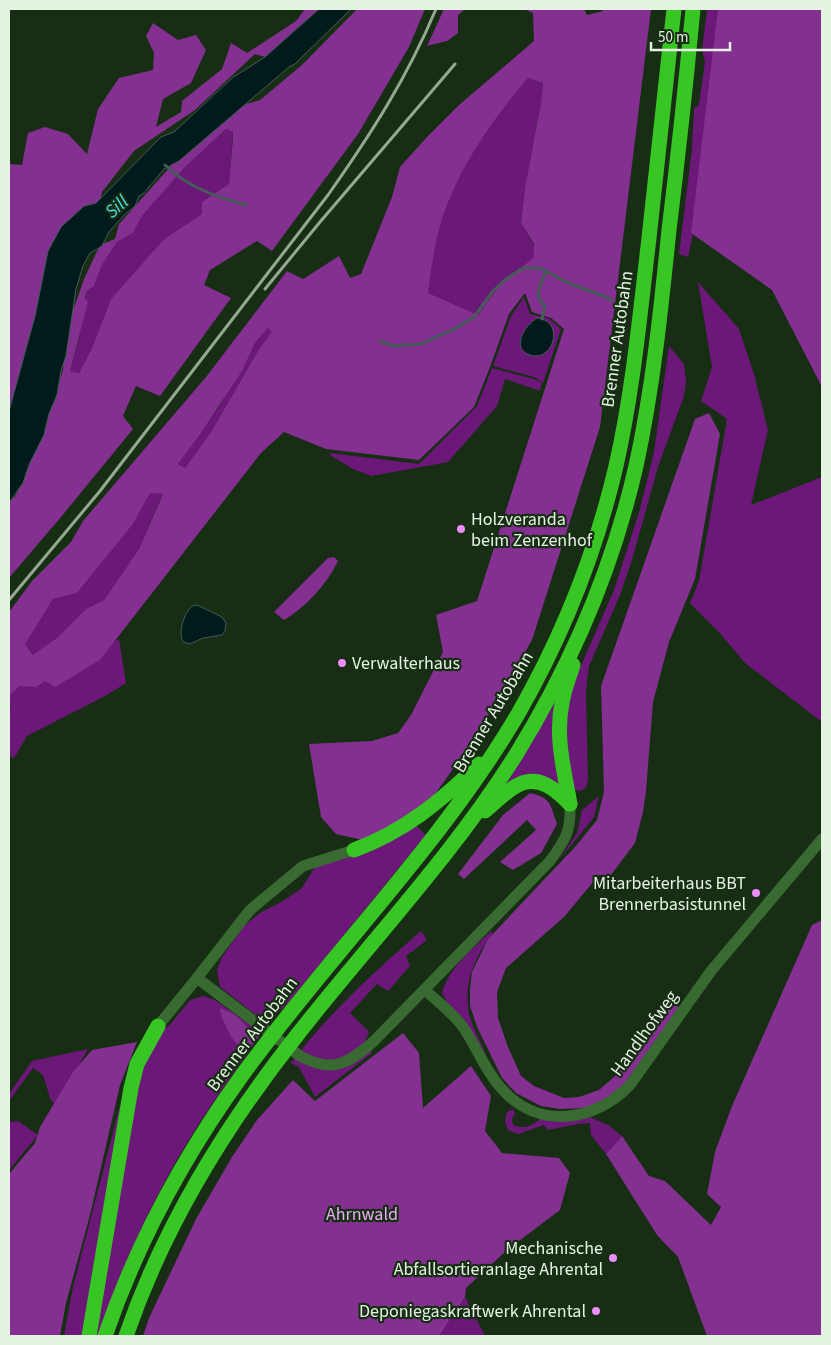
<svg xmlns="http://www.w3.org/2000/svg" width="831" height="1345" viewBox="0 0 831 1345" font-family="'Source Sans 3',sans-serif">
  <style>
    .green { fill: #6b1878 }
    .forest { fill: #833091; fill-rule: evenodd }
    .water { fill: #011b1d; stroke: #455c58 }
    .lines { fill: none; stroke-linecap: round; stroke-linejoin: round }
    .stream { stroke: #455c58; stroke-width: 3 }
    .minor { stroke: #386a32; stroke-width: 11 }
    .motorway { stroke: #38c625; stroke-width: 15 }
    .rail { stroke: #96a793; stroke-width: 3 }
    .poi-dot { fill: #eb8dfb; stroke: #172d14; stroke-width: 2 }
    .labels { text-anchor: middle; stroke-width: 4.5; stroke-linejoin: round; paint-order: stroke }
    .street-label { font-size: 18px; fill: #e5f3e3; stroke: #172d14 }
    .poi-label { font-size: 18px; fill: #e5f3e3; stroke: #172d14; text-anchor: end }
    .park-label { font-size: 18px; fill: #ebadf5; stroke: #172d14 }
    .water-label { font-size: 19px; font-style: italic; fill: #4cd7e1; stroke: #172d14 }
  </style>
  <rect width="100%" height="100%" fill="#172d14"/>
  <g class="green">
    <path d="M707,9H720L693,234L688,257L679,254L692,149L694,108L699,105L705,61L702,51Z"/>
    <path d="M528,78L543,83L541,103L525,187L521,223L534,245L533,258L499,286L478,315L427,293C432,263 436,232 448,203C466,157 496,116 528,78Z"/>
    <path d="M226,129L233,132L229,184L202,202V214L164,239L111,299L92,348L79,373L70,371L79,338L87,291L94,286L102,265L117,242L133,233L142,216L185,167Z"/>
    <path d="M698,282L739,329L754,374L768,430L751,505L822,477V722L745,663L717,630L690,603L699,581L727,419L701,401L712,367Z"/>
    <path d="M524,297L530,314L548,318L561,329L543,383L534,377L493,366L511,316Z"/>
    <path d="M268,328L273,332L259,349L211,432L185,468L178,464L217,410L237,377L242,371L255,343Z"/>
    <path d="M669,346L684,364L686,382L684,396L658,467L632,560L620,595L589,666L586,692L588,779C587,787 586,790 578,791L572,787L565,727L573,684L614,590L640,509L654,452Z"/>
    <path d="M492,368L534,379L542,383L540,391L505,379L497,406L448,462L372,476L353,469L330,455V453L419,464L477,406Z"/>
    <path d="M150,493H163L139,549L104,600L86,609L58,637L34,655L24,644L53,599L77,593L133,524Z"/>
    <path d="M119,639L126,683L107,695L27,736L14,758L9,756V708L11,705L9,702V690L35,664L75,663Z"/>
    <path d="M561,691L564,791L506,785Z"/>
    <path d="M599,796L594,817L559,860L577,833L582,810Z"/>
    <path d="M416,825L426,835L288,1003L267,1024L220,987L217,970L222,957L234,940L245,925L260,913L281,902L301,889L315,867Z"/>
    <path d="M421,931L427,940L406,956L410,966L388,991L377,984L350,1013L369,1032L364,1044L372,1053L315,1097L299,1067L291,1063C329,1013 374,972 421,931Z"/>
    <path d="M491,931L493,933C477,953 465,979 468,1006C469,1023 481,1041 487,1057L475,1036L447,1002L442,993C449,967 472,950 491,931Z"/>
    <path d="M203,996L215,1000L262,1033C237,1069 210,1105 187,1143C150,1204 121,1269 98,1336H64L73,1287L132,1059L161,1029L169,1026L190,1000Z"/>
    <path d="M88,1049L56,1104L51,1101L43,1075L33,1068L9,1101V1094L32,1061Z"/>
    <path d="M513,1109L515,1113L512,1119L513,1125C528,1130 532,1125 543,1117L560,1121L577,1120L590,1117L608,1125L622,1136L606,1154L591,1135L590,1123L578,1124L548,1130L544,1125L518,1134L508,1130L505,1122L507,1112Z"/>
    <path d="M18,1121L38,1135L9,1170V1122Z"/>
    <path d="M465,1297L485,1336H439Z"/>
  </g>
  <g class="forest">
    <path d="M305,9H319L265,57L255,54L195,110L134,151L102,192L98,215L45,270L35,316L9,411V164L22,165L28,133L45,127L68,134L87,154L98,109L119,78L153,70L154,53L146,36L153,23L178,40L196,35L206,50L191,83L163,99L156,127L181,112L182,101L222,69L231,43L247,53L296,21Z"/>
    <path d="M357,9H425L409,47L358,134L272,251L257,241L210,270L204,285L231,298L160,396L136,386L123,416L133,429L61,517L9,578V500L15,497L42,434L63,370L69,322L84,279L100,245L115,239L119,224L178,158L201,138L246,104L260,100L302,65ZM226,129L233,132V137L229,184L202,202V214L164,239L111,299L92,348L79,373L70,371L88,302L85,298L87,291L94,286L102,265L117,242L133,233L142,216L185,167Z"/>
    <path d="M444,9H465L458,15V33L447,41L427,46Z"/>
    <path d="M524,9H584L587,15L603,11V9H651L600,427L532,640L473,741L423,811L363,840L336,834L321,817L309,744L372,741L398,733L411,715L443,652L436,615L477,601L564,329L551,318L532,312L525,293L509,314L490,367L474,407L419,460L326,449L284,432L261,453L100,660L55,687L45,681L36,687L19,686L9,696V612L32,581L71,542L83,521L206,377L287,271L303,279L339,256L350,278L361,274L392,197L400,167L427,137L459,105L534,41L533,13ZM528,78L543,83L541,103L525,187L521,223L534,244L533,258L499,286L478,315L428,293C432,263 436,232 448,203C466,157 496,116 528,78ZM268,328L272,332L259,349L211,432L185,468L178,464L201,433L242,371L255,343ZM150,493L163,494L139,549L104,600L86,609L58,637L33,655L25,644L53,599L77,593L133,524Z"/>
    <path d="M718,9H822V387L772,290L691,233Z"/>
    <path d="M709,413L720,434L695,579L669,642L653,702L646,791L643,812L635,843L611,875H599L564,917L506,968L497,992L498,1018L508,1047L521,1076L534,1086L564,1098L579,1097L599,1090L615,1076L630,1057L655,1017L666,1002L679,1007L625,1083L608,1097L586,1108L560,1109L541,1106L516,1093L502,1078L477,1027L470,1006V989L472,972L488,939L575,847L597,820L604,792L601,686L695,419Z"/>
    <path d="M334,557L338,561C327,584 306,607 284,620L274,612L328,558Z"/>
    <path d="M530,793C552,798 550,805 557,824L541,853L513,870L500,862L536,830L527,820L464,879L458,874L503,815Z"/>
    <path d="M822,920V1336H707L678,1257L657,1235L606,1154L622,1136L649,1176L665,1181L711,1225L721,1207L707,1194L715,1152L732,1106L812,925Z"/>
    <path d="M220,1008L234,1014L258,1037L248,1049C246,1049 243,1048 240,1047C233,1043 219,1015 220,1008Z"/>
    <path d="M403,1033L419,1053L423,1108L471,1066L491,1096L485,1131L502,1153L559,1158L570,1173L560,1210L507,1250L466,1288L465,1297L439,1336H143L149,1318L196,1219L232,1157L257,1120L293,1080L315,1101Z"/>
    <path d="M137,1042L120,1085L90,1215L66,1303L60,1336H9V1174L35,1143L40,1127L73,1072L92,1050Z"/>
  </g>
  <g class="water">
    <path d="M319,9H351L295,64L289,67L179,161L164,169L144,193L139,196L135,206L124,215L109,232L102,246L90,253L83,266L76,289L66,356L61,371L57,395L49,414L44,435L29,465L23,483L9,503V411L35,316L48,251L61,227L84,206L96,203L161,137L174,132L232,78L265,57Z"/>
    <path d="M537,318C566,321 553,363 530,355C510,348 525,325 537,318Z"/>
    <path d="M197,605L222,617L226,623L225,631L222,635L203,638L190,644L183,642C178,631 184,614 192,606Z"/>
  </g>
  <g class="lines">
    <g class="stream">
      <path d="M165,165C187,187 217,197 246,205"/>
      <path d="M542,319L545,306C532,295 541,285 546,271"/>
      <path d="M380,341L393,346L421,344L456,328L474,317L493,291L506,279L523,268H540L566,282L606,297L612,301"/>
    </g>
    <g class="minor">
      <path d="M197,978L300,1056C333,1074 349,1063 374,1041L550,861C566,839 571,831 570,804"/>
      <path d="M425,990C438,1002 453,1013 463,1027C477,1047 485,1071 502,1089C538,1130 595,1122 630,1085L711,971L822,839"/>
      <path d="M158,1026L197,978L250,910L303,866L354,850"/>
    </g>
    <g class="motorway">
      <path d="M570,804C564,770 555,737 562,703C564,690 569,678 573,665"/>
      <path d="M485,811C518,781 534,766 570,804"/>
      <path d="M354,850C405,831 440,802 479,764"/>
      <path d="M89,1336L131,1088L137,1064L158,1026"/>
      <path d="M105,1336C137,1243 185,1154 243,1074C332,952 441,845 518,714C562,637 596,552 616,466C633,391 640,314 649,238C657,162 666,85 674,9"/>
      <path d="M126,1336C164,1225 225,1126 298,1034C371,941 454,854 517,753C571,665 613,567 636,466C653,388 661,309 669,230C678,157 686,83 693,9"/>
    </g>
    <g class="rail">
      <path d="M265,289L320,222L455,64"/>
      <path d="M9,600L100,491L328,195C371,134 407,78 436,9"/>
    </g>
  </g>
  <g class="poi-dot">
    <circle cx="461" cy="529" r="5"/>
    <circle cx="342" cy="663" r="5"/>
    <circle cx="756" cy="893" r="5"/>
    <circle cx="613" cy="1258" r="5"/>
    <circle cx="596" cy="1311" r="5"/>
  </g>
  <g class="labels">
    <g class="street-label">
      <text transform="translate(617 339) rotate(-82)" y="6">Brenner Autobahn</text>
      <text transform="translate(493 712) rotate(-59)" y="6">Brenner Autobahn</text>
      <text transform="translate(644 1033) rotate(-54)" y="6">Handlhofweg</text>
      <text transform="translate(252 1034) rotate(-53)" y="6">Brenner Autobahn</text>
    </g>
    <g class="poi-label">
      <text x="471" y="525" text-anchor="start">Holzveranda<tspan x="471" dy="21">beim Zenzenhof</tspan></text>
      <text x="352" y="669" text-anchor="start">Verwalterhaus</text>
      <text x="746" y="889">Mitarbeiterhaus BBT<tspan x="746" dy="21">Brennerbasistunnel</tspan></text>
      <text x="603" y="1254">Mechanische<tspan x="603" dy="21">Abfallsortieranlage Ahrental</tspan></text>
      <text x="586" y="1317">Deponiegaskraftwerk Ahrental</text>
    </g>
    <g class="park-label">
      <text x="362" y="1220">Ahrnwald</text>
    </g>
    <g class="water-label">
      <text transform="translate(116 206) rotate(-42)" y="7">Sill</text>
    </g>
  </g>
  <rect width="831" height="1345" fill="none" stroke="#e5f3e3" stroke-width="20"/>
  <path d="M651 42v8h79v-8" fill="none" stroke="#e5f3e3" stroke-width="2.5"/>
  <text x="658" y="42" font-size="15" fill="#e5f3e3" stroke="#172d14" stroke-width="4" paint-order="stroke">50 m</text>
</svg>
